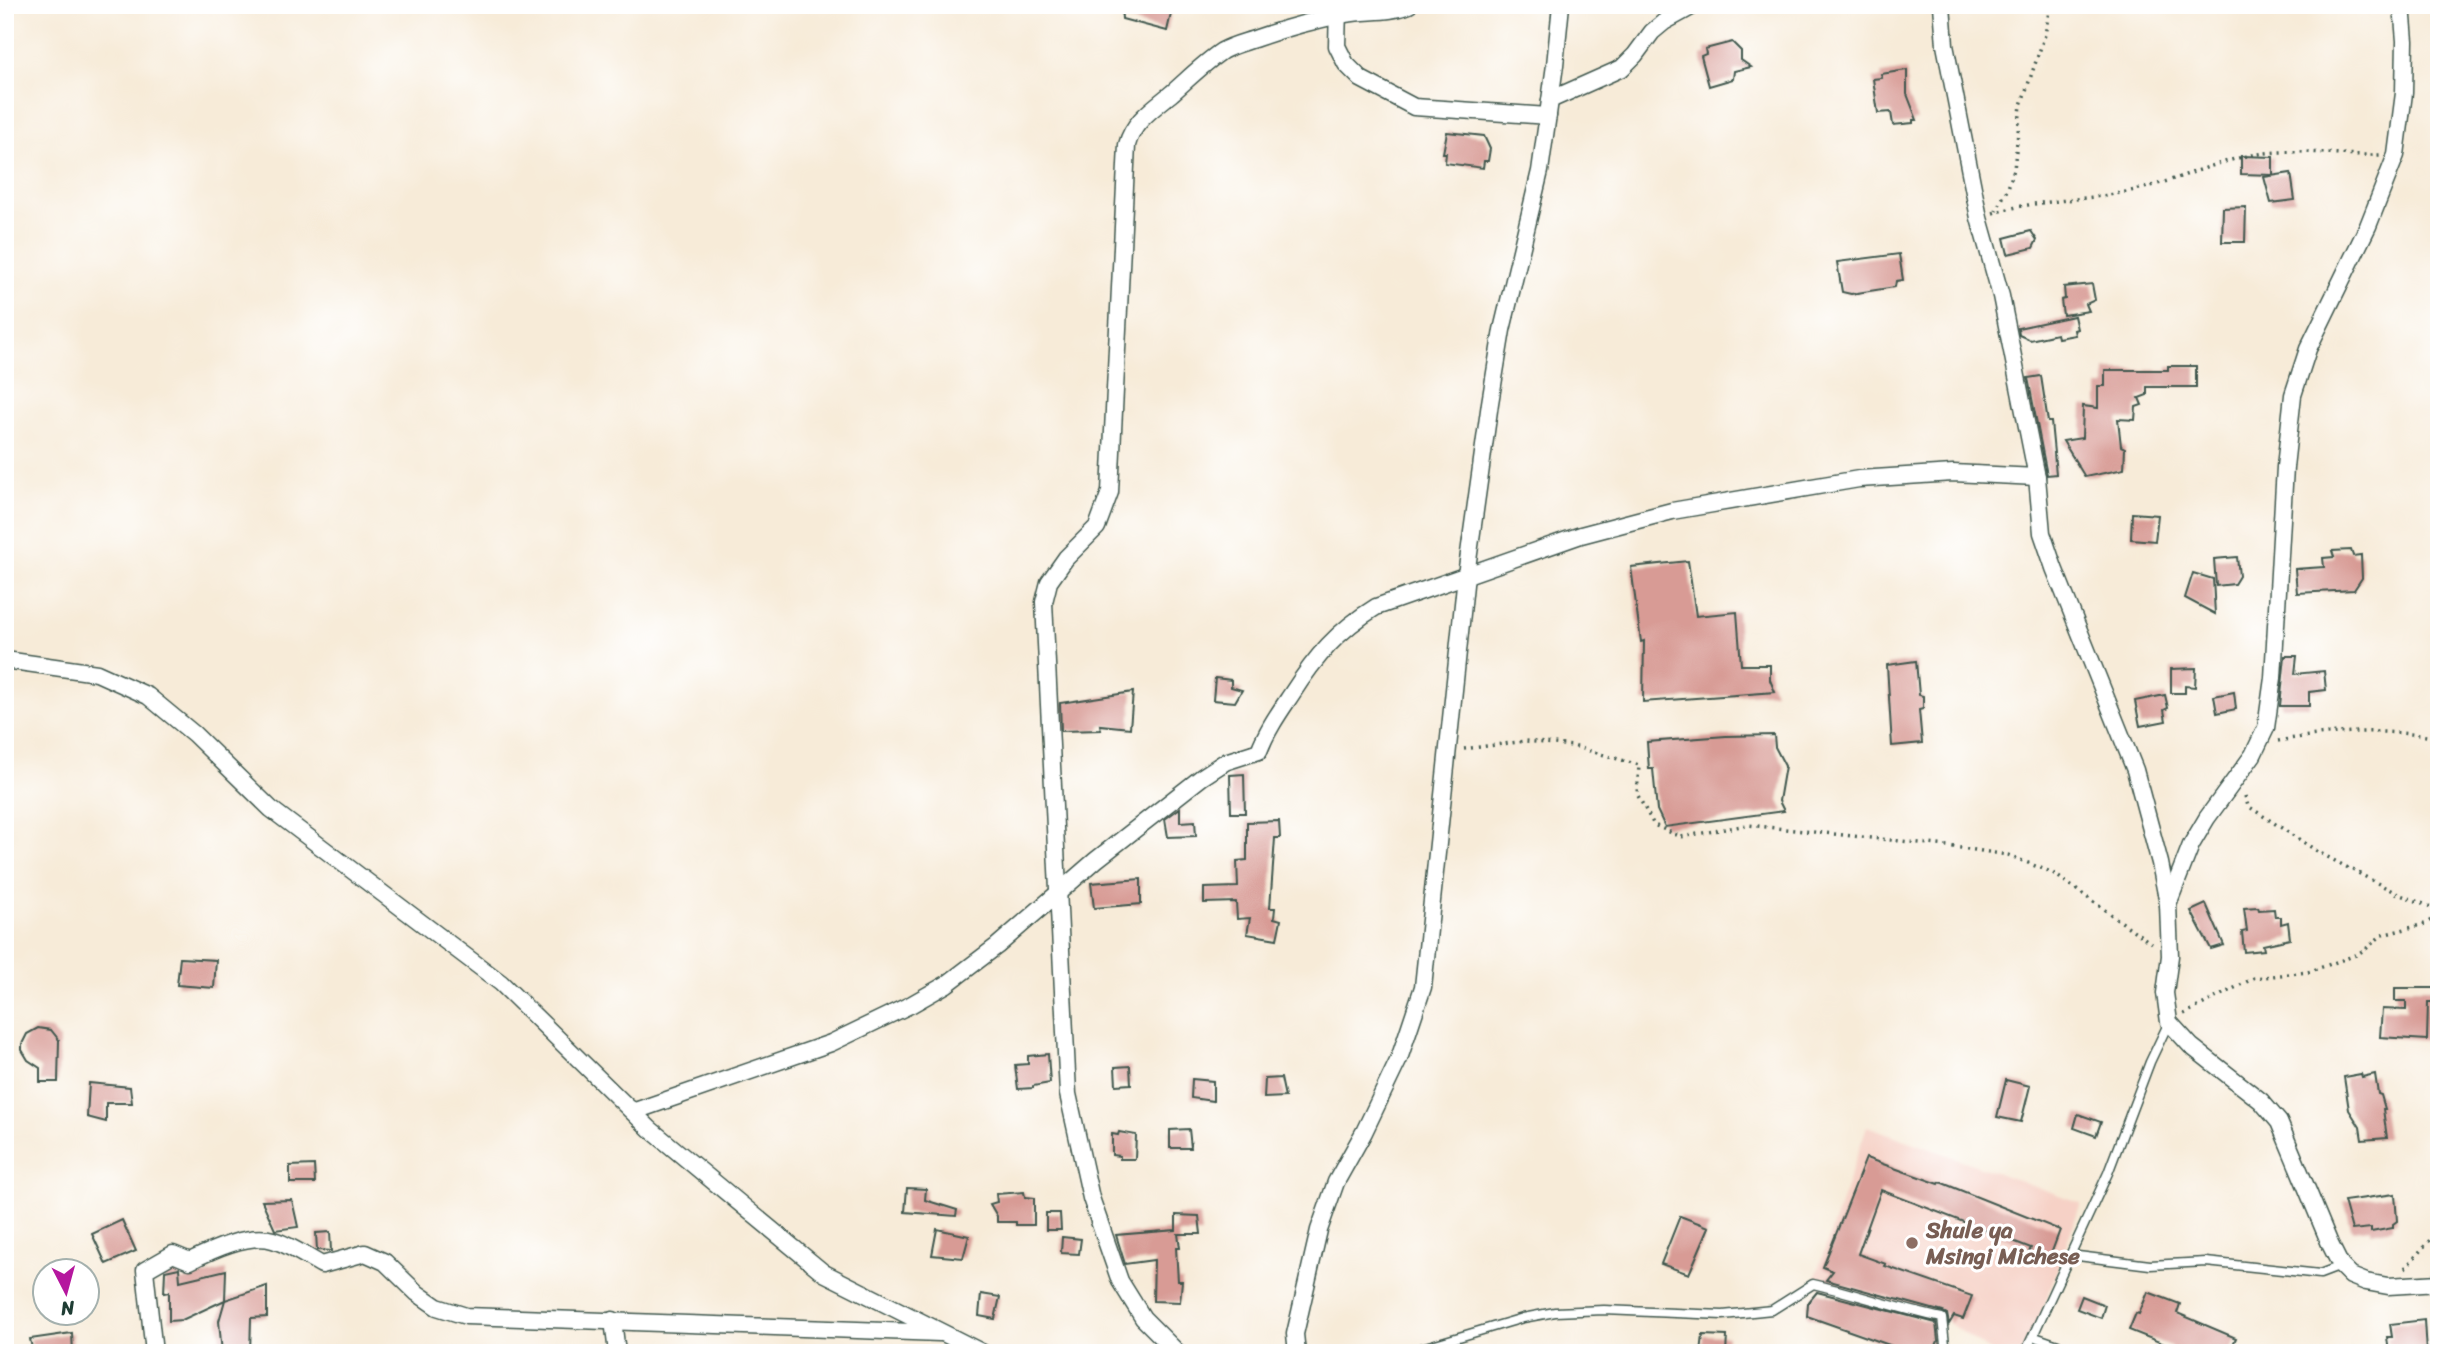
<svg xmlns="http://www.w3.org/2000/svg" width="2444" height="1358" viewBox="0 0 2444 1358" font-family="Sriracha,sans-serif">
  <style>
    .built { fill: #f6d1c6 }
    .building { fill: #d89b95 }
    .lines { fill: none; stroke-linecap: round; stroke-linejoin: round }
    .lane-casing { stroke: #3f574d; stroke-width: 11 }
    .street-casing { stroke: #3f574d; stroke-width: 19 }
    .path { stroke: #3f574d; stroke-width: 3.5; stroke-dasharray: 2 5; stroke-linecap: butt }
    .lane { stroke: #fff; stroke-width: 8 }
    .street { stroke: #fff; stroke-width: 16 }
    .education-dot { fill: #8d6e63; stroke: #fff; stroke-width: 2.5 }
    .labels { text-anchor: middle; stroke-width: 6; stroke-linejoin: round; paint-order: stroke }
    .education-label { font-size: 23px; font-weight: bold; fill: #785e54; stroke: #fff; text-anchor: start }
  </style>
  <rect width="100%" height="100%" fill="#fff"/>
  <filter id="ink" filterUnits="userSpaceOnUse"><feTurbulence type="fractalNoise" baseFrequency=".0143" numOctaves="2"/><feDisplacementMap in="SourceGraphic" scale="14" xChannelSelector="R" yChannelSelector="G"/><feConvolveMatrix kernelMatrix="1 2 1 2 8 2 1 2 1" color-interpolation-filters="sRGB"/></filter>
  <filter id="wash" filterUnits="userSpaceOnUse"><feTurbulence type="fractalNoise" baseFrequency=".00686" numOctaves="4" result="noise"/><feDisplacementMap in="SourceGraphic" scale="28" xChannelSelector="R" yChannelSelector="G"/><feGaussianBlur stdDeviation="1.57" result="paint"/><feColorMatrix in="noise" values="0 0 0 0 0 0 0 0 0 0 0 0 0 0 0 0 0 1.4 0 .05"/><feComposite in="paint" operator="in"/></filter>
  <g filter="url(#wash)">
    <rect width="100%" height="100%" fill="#f7ebd8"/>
    <path class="built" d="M1867,1126L2081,1203L2027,1353H1993L1941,1318L1813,1284Z"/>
    <g id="blocks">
      <g class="building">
        <path d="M1121,5H1173L1167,31L1122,19Z"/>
        <path d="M1732,42L1741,51V60L1751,67L1734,71L1733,79L1709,86L1701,56L1706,54L1705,49Z"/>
        <path d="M1907,70V94L1917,120H1913V123L1893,125L1891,112L1878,113L1873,79L1882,78L1881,74Z"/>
        <path d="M1447,132L1484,136L1490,149L1488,161H1484L1483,168L1445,163L1446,153H1443Z"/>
        <path d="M2241,156L2273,157V175L2241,174Z"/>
        <path d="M2291,173L2295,200L2271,203L2264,177Z"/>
        <path d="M2246,207L2245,242H2222L2223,208Z"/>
        <path d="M2031,231L2037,240L2033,248L2008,254L2004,238Z"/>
        <path d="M1899,254L1903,280L1896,281L1895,287L1851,294L1842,292L1837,262Z"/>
        <path d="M2092,284L2095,300L2086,304L2089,311L2063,315L2061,300L2065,299L2064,287Z"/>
        <path d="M2074,316L2077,329L2074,330L2075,335L2058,338L2057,334L2030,340L2019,335L2018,328Z"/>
        <path d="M2168,366H2196V387H2147V395L2139,398L2142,405L2136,407L2135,420L2118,419L2121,446L2125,448L2124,469L2085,477L2063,441L2082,438L2083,406L2098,408V386H2105V370H2168Z"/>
        <path d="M2041,376L2048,422H2051L2056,474L2047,475L2028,378Z"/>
        <path d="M2132,513L2158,515L2155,541L2131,539Z"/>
        <path d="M2351,550L2353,556L2361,555L2362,578L2354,590L2297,593L2295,569L2324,567L2323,558L2334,557L2332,551Z"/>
        <path d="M2237,557L2239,576L2234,584L2216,586L2214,559Z"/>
        <path d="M1688,561L1696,616L1737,612L1741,665H1770V680L1775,692L1643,702L1644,641L1641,642L1631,567Z"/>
        <path d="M2193,573L2213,579L2215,614L2185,598Z"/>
        <path d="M2285,656H2297L2295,674L2324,671L2326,690L2309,692V706H2280Z"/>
        <path d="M1916,661L1919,695L1923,696V709L1919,710L1922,743L1892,746L1887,665Z"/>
        <path d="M2196,668L2195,687L2185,686V693H2171V669Z"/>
        <path d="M1215,678L1231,680V687L1242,690L1235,702L1213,700Z"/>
        <path d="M1133,692L1130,728L1100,725L1101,730L1061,731L1060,703Z"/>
        <path d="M2234,692L2236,709L2217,713L2214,696Z"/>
        <path d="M2165,695L2168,708L2164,710L2166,721L2140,726L2135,701Z"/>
        <path d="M1774,735L1775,747L1785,766L1779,801L1784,811L1665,827L1657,810L1653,769H1649L1647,742L1726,736Z"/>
        <path d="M1244,774L1245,813H1231L1230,775Z"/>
        <path d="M1180,808V822L1195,821L1196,836L1168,837L1165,819Z"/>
        <path d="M1279,821L1280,838H1275L1270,908H1275L1274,918L1281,920L1277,939L1247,934L1250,918L1237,919L1236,902L1204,903V888L1238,887L1237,861L1247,860V822Z"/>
        <path d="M1141,879V904L1094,908L1091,883Z"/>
        <path d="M2206,904L2224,945L2211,949L2191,911Z"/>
        <path d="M2258,907L2259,910L2274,909L2275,917H2281V924L2288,922L2290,939L2263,945L2264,950L2244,952L2242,932L2247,931L2244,908Z"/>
        <path d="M180,958L216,960L214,988L177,985Z"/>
        <path d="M2395,988H2439V1002H2428L2427,1040L2380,1037L2382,1009L2406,1010V1001H2395Z"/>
        <path d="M38,1028L51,1030L59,1040L58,1082H40V1068L28,1060L22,1050V1044L27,1034Z"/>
        <path d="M1048,1054L1050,1083L1033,1086V1088L1018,1089L1015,1065L1028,1064V1056Z"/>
        <path d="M1130,1066L1131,1084L1116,1085L1115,1067Z"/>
        <path d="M2361,1074L2362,1077L2375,1074L2378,1094L2381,1095L2385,1109H2383L2387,1138L2362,1140L2360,1127L2349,1110L2344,1077Z"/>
        <path d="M1281,1078L1285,1097L1264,1098L1265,1079Z"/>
        <path d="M1192,1079L1213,1081V1101L1191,1098Z"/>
        <path d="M2006,1080L2030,1086L2021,1122L1997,1117Z"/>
        <path d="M89,1083L130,1087L132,1103H106V1122L87,1117Z"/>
        <path d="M2078,1114L2101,1122L2096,1136L2074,1128Z"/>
        <path d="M1189,1129L1191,1148H1170V1130Z"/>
        <path d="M1119,1132L1136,1135L1135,1159H1120V1156L1112,1155V1134L1118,1135Z"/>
        <path d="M1866,1158L1939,1184L1940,1182L2060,1230L2048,1262L2028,1254L2031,1248L1881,1190L1858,1254L1886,1264L1885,1266L1972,1296L1963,1319L1954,1316L1949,1324L1947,1314L1943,1312L1826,1280L1833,1271L1823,1267Z"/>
        <path d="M314,1165L315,1183H290V1166Z"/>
        <path d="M907,1188L926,1189L925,1200L957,1210L956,1216L905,1212Z"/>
        <path d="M1024,1192L1025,1197L1034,1198V1225H1016V1222H997V1216L990,1204L997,1202L996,1194Z"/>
        <path d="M2395,1194L2397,1221L2393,1224V1228L2371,1232V1228L2352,1230L2344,1201Z"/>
        <path d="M292,1200L298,1227L275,1230L262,1201Z"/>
        <path d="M1046,1213H1060L1061,1230H1046Z"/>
        <path d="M1176,1215L1199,1216L1201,1234H1178L1180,1248H1176L1178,1281H1182L1180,1302L1153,1301L1154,1260L1125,1264L1116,1235L1176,1230Z"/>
        <path d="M1680,1216L1709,1227L1689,1274L1661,1264Z"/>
        <path d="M122,1220L136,1251L106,1264L92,1234Z"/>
        <path d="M937,1229L969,1236L963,1258L932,1255Z"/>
        <path d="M330,1232L331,1251L317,1250L316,1233Z"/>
        <path d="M1062,1237L1081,1239L1079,1254L1061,1253Z"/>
        <path d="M179,1268L180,1281L226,1270L225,1300L182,1320L169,1321V1292L164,1293L165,1271Z"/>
        <path d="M267,1286V1317L251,1318L250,1353H222L219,1321L225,1300Z"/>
        <path d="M1817,1292L1936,1323L1938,1341L1933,1353H1912L1807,1316L1808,1303Z"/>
        <path d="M2148,1292L2180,1304L2177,1313L2236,1338L2229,1353H2170L2172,1347L2129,1330L2136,1313L2139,1314Z"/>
        <path d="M981,1294L1000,1297L995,1319L979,1316Z"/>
        <path d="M2082,1296L2105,1305L2101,1318L2077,1309Z"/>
        <path d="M2424,1320L2426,1353H2389L2387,1337H2392L2390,1324Z"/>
        <path d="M72,1333L73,1353H33L30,1339Z"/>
        <path d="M1703,1335L1727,1336L1726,1353H1701Z"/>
      </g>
    </g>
  </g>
  <g filter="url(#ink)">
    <use href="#blocks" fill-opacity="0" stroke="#3f574d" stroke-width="2"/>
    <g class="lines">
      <defs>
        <g id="lane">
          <path d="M2070,1255L2150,1265L2206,1262L2320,1274L2341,1266"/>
          <path d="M2035,1337L2069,1349L2073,1353"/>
          <path d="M1405,1353L1523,1318L1555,1312L1604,1310L1723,1315L1772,1310L1813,1284C1857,1294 1898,1309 1942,1318L1946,1353"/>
          <path d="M2025,1353L2108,1173L2150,1062L2169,1022"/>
        </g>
        <g id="street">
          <path d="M1942,5L1945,45L1979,218L2001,296L2037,477L2042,533L2054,568L2135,770L2160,863L2168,904L2170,956L2165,993L2169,1022L2191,1046L2261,1101L2279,1122L2330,1244L2341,1266L2351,1276L2366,1282L2388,1286L2439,1283"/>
          <path d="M1338,7L1337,46L1346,64L1361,79L1414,107L1548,116"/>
          <path d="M1550,100L1622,68L1635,55L1652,32L1664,22L1695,5"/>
          <path d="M5,660L97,673L148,696L194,734L271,809L501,983L650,1129L824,1273L983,1353"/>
          <path d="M2168,904L2191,845L2207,818L2253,755L2266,728L2273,678L2285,467L2293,395L2308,349L2368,226L2396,155L2404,93L2405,41L2402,5"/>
          <path d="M630,1109L635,1111L831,1043L912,1004L947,984L997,946L1096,860L1202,777L1225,762L1259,751C1267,730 1279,713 1291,695C1316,656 1337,631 1376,607L1581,535L1672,511L1859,479L1953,473L2037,477"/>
          <path d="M613,1320L617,1353"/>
          <path d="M154,1353L145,1270L173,1254L190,1261C212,1250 248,1233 273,1240C290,1245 307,1257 322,1265L365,1253L385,1262L417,1293L437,1307L466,1316L940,1333"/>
          <path d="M1178,1353L1143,1318L1120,1281L1091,1198L1068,1094L1044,602L1049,582L1066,558L1097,527L1110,492L1127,145C1133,121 1154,108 1172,93C1188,79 1204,63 1222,51C1232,45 1246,42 1257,38C1286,28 1315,20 1346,14C1367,10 1390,13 1409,5"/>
          <path d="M1297,1353L1295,1334L1319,1230L1336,1182L1364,1132L1399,1059L1423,987L1466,575L1490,403L1502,330L1540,171L1555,65L1561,5"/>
        </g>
      </defs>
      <use href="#lane" class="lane-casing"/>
      <use href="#street" class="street-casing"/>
      <g class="path">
        <path d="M1996,211L2008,188L2014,169L2021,105L2045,35L2050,5"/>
        <path d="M1993,213C2039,199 2088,201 2135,190C2177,181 2215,161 2258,154C2298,148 2339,156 2380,155"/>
        <path d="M2278,741C2332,731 2384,728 2439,738"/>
        <path d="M1464,749L1526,741L1573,746L1639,765L1637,794L1654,825L1681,837L1747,825L1948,846L2008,855L2053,873L2151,943"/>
        <path d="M2245,796L2248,806L2320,853L2398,894L2439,910"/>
        <path d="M2184,1014L2254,978L2308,972L2356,955L2367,948L2382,935L2425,924L2439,915"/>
        <path d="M2405,1268L2439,1230"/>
      </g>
      <use href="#lane" class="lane"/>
      <use href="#street" class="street"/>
    </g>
  </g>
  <circle class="education-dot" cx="1912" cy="1243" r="7"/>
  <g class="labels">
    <g class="education-label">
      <text x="1926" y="1238">Shule ya<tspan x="1926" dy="26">Msingi Michese</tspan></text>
    </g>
  </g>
  <rect width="2444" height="1358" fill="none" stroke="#fff" stroke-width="28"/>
  <g transform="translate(66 1292) rotate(174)"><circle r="33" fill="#ffffff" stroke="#a5b1ae" stroke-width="2"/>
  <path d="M0-5L12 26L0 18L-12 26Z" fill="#b5179e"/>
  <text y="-10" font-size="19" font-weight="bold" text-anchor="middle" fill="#1f3d34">N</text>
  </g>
</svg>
